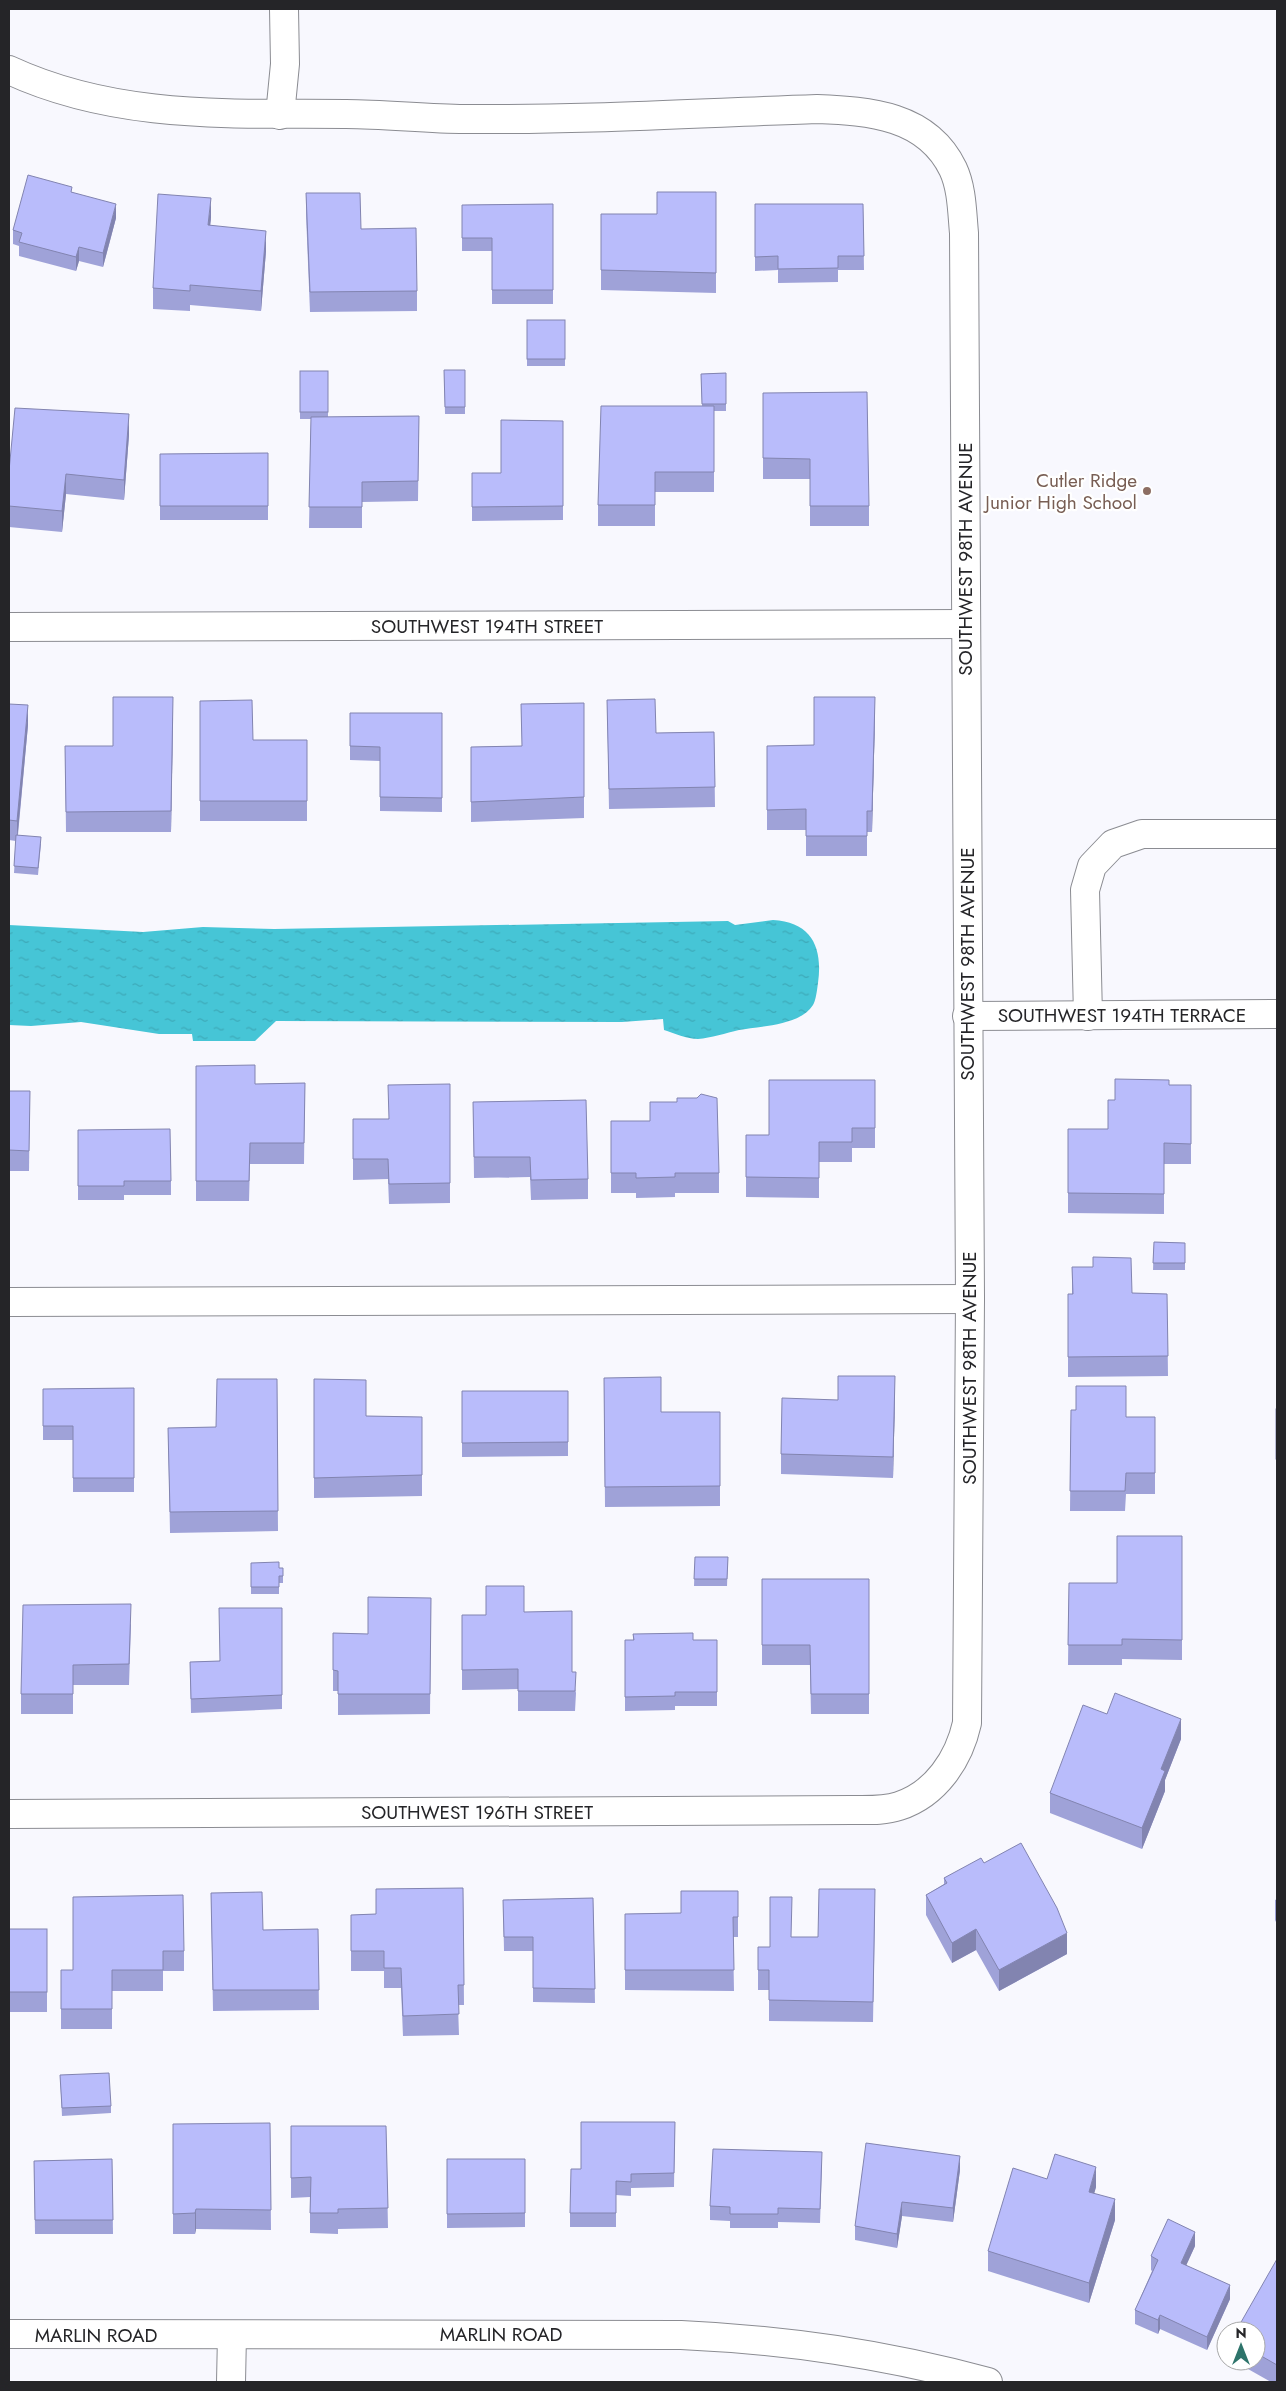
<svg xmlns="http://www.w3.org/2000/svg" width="1286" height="2391" viewBox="0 0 1286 2391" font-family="Jost,sans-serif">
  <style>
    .water { fill: url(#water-ripples) }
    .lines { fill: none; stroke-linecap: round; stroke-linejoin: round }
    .minor-casing { stroke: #8b8c92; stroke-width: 30 }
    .minor { stroke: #fff; stroke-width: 28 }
    .wall { fill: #9fa2d8 }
    .shaded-wall { fill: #8284b0 }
    .building { fill: #b9bcfb; stroke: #8284b0 }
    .education-dot { fill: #8d6e63; stroke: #fff; stroke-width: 2 }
    .labels { text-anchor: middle; stroke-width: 4.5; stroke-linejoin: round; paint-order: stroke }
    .education-label { font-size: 19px; fill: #785e54; stroke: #fff; text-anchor: end }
    .street-label { font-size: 19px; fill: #252528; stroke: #fff }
  </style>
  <defs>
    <pattern id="water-ripples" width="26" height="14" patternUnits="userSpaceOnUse" patternTransform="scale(1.25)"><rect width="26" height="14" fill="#46c5d6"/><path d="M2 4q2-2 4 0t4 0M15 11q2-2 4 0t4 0" fill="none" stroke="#3da9b8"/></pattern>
  </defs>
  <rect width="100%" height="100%" fill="#f8f8fe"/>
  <path class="water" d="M773,920C812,922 823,948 818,983C817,990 816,1000 813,1005C800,1026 759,1026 739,1030C726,1033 711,1038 698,1039C687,1039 674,1033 664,1030L663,1019L622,1022L276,1021L255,1041H193L192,1034H159L81,1022L31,1026L9,1025V925L143,932L203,927L274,929L728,921L735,925Z"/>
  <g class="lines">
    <defs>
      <g id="minor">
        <path d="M9,70C117,120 231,113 346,114C386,114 426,119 465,119C582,120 700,113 817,109C869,111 927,115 953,169C962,188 962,212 964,233L970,1299L967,1723C959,1759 936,1794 899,1806C884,1811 868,1810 852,1810L9,1814"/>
        <path d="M280,115L285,64L284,9"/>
        <path d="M9,627L965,624"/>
        <path d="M967,1016L1277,1014"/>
        <path d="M1088,1016L1085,890L1092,866L1113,844L1142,834H1277"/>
        <path d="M9,1302L970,1299"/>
        <path d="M9,2334L681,2335C788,2340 884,2354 988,2382"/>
        <path d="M231,2382L232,2335"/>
      </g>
    </defs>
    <use href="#minor" class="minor-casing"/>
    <use href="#minor" class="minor"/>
  </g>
  <g class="wall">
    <path d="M72,192L116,218L103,267L79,261L76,271L19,256V246L13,244V230Z"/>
    <path d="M716,192V293L601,290V214H657Z"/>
    <path d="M306,193L361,229L417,291V311L310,312L306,214Z"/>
    <path d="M553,204V304H492V251H462V205Z"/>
    <path d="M755,204H863L864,270H838V282L778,283V270L755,271Z"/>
    <path d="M211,218L210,225L266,251L261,311L190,305V311L153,309V288Z"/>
    <rect x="527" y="320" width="38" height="46"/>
    <path d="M444,370H465V414H445Z"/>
    <path d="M300,371H328V417L419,416L418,501L362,502V528H309L311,419H300Z"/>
    <path d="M726,373V411H714V492H655V526H598V505L702,406L701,374Z"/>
    <path d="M763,393L869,506V526H810V479H763Z"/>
    <path d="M563,421V520L472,521V473H501Z"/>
    <path d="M129,435L124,500L66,494L62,532L9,527V471Z"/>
    <path d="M268,453V520H160V454Z"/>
    <path d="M607,700L656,733L714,732L715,807L609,809Z"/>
    <path d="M200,701L253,740H307V821H200Z"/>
    <path d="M584,703V818L471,822V747L522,746L521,704Z"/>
    <path d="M9,704L28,725L18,835L41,844L38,875L14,873L16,841L9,840Z"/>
    <path d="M350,713H442V812L380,811V761L350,760Z"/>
    <path d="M173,718L171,832H66L65,746H113Z"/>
    <path d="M875,718L872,832H867V856H806V830H767V746L814,745Z"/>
    <path d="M196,1066L255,1084L305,1083L304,1164H250L249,1201H196Z"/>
    <path d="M875,1080V1148H852V1162H819V1198L746,1197V1135H769Z"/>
    <path d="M450,1084V1203L389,1204L388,1179L353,1180V1119H388Z"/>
    <path d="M1169,1085H1191V1164H1164V1214L1068,1213V1129H1108L1115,1100Z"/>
    <path d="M9,1091H30L29,1171H9Z"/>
    <path d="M473,1102L588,1179V1199L531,1200L530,1177L474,1178Z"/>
    <path d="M677,1102L719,1173V1193H675V1197L636,1198V1193H611V1121H650Z"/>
    <path d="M78,1130L171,1181V1195H124V1200H78Z"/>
    <path d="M1154,1242L1185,1243V1270H1153Z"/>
    <path d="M1093,1257L1132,1293L1167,1294L1168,1376L1068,1377V1357L1072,1294V1267H1093Z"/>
    <path d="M604,1378L661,1412H720V1506L605,1507Z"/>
    <path d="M277,1379L278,1531L170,1533L168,1428L216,1427Z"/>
    <path d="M314,1379L366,1416L422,1417V1496L314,1498Z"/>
    <path d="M134,1388V1492H73V1440H43V1389Z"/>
    <path d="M462,1391H568V1456L462,1457Z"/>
    <path d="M895,1397L893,1478L781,1474V1454L838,1400Z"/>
    <rect x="1276" y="1409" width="1" height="70"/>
    <path d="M1071,1410L1126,1417H1155V1494H1126L1125,1511H1070Z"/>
    <path d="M1182,1536V1660L1122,1659V1665H1068L1069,1583H1117Z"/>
    <path d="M695,1557H728L727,1586H694Z"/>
    <path d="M251,1563L279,1568H283V1583H279V1594H251Z"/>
    <path d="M762,1579H869V1714H811L810,1665H762Z"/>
    <path d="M431,1598L430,1714L338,1715V1691H333V1633L368,1634Z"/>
    <path d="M282,1608V1709L191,1713L190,1662L219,1661Z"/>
    <path d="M524,1612L572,1672L576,1693L575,1711H518V1689L462,1690V1615H486Z"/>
    <path d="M131,1624L129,1685H73V1714H21V1694Z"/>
    <path d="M633,1634L693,1640H717V1706H675V1710L625,1711V1640H633Z"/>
    <path d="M1107,1714L1181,1739L1165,1780V1791L1142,1849L1050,1813V1793Z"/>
    <path d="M984,1863L1067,1954L999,1991L976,1950L952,1963L926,1915V1895L944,1884V1878Z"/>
    <path d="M463,1888L464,2005H458L459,2035L403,2036L401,1988H384V1971H351V1915L376,1914Z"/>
    <path d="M681,1891H738V1937H733L734,1991L625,1990V1914L681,1913Z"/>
    <path d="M211,1893L263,1930L318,1929L319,2010L213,2011Z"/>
    <path d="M73,1897L184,1951V1971H163V1991H112V2029H61V1970H73Z"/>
    <path d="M593,1898L595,2003L533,2002V1951H504L503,1900Z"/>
    <path d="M1277,1899V1924L1275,1920V1900Z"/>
    <path d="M875,1910L873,2022L769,2021V1990H758V1947H770L791,1937H818Z"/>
    <rect x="9" y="1929" width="38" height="83"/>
    <path d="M60,2075L111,2106V2113L62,2116Z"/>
    <path d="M675,2122L674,2187L631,2188V2196L616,2195V2227H570V2213L581,2169Z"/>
    <path d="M270,2123L271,2230L196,2229L195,2234H173V2214Z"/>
    <path d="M291,2126H386L388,2228L338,2229V2234L310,2233V2197L291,2198Z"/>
    <path d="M112,2159L113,2234H35L34,2161Z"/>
    <path d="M447,2159H525V2227L447,2228Z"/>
    <path d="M822,2166L820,2223L778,2222V2228H730V2221L710,2220V2206Z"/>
    <path d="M960,2170L953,2222L902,2216L897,2248L855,2240V2226Z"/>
    <path d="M1047,2179L1096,2187L1094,2193L1115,2220L1089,2303L988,2271V2251Z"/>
    <path d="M1195,2246L1186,2265L1230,2299L1207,2350L1160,2329L1158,2334L1135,2324V2310L1152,2271L1151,2270V2256Z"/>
    <path d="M1277,2259V2382H1271L1248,2369V2364L1244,2361H1256V2331Z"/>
  </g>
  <g class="shaded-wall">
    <path d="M211,198V218L208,246V225Z"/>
    <path d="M116,204V218L103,267V253Z"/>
    <path d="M266,231V251L261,311V291Z"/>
    <path d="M79,247V261L76,271V257Z"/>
    <path d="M129,414V435L124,500V480Z"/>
    <path d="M66,474V494L62,532V511Z"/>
    <path d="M173,697V718L171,832V811Z"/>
    <path d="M875,697V718L872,832V811Z"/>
    <path d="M28,705V725L17,841V821Z"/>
    <path d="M895,1376V1397L893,1478V1457Z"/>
    <path d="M1181,1719V1739L1165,1780V1791L1142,1849V1828L1161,1769Z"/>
    <path d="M976,1929V1950L952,1963V1943Z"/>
    <path d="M1067,1933V1954L999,1991V1970Z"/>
    <path d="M960,2156V2170L953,2222V2208Z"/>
    <path d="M1096,2167V2187L1089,2212V2192Z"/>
    <path d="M1115,2199V2220L1089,2303V2283Z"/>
    <path d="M902,2202V2216L897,2248V2234Z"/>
    <path d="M196,2209V2229L195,2234V2213Z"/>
    <path d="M1195,2232V2246L1181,2277V2263Z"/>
    <path d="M1230,2285V2299L1207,2350V2337Z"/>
    <path d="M1160,2315V2329L1158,2334V2320Z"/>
  </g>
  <g class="building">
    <path d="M28,175L72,187L71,192L116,204L103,253L79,247L76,257L19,242L22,233L13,230Z"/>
    <path d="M657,192H716V273L601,270V214H657Z"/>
    <path d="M306,193H360L361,229L416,228L417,291L310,292Z"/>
    <path d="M158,194L211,198L208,225L266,231L261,291L190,285V291L153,288Z"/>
    <path d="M553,204V290H492V238H462V205Z"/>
    <path d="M755,204H863L864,256H838V268L778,269V256L755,257Z"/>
    <rect x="527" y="320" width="38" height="39"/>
    <path d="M444,370H465V407H445Z"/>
    <rect x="300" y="371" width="28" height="41"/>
    <path d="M726,373V404H702L701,374Z"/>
    <path d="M867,392L869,506H810V459L763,458V393Z"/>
    <path d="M601,406H714V472H655V505H598Z"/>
    <path d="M15,408L129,414L124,480L66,474L62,511L9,506V471Z"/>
    <path d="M419,416L418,481L362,482V507H309L311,417Z"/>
    <path d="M501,420L563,421V506L472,507V473H501Z"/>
    <path d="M268,453V506H160V454Z"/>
    <path d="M113,697H173L171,811L66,812L65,746H113Z"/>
    <path d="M814,697H875L872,811H867V836H806V809L767,810V746L814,745Z"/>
    <path d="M655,699L656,733L714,732L715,787L609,789L607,700Z"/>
    <path d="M252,700L253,740H307V801H200V701Z"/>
    <path d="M584,703V797L471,802V747L522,746L521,704Z"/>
    <path d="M9,704L28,705L17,821L9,820Z"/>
    <path d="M350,713H442V798L380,797V747L350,746Z"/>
    <path d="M16,835L41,837L38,868L14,866Z"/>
    <path d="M255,1065V1084L305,1083L304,1143H250L249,1181H196V1066Z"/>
    <path d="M1115,1079L1169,1080V1085H1191V1144L1164,1143V1194L1068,1193V1129H1108V1100H1115Z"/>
    <path d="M769,1080H875V1128H852V1142H819V1178L746,1177V1135H769Z"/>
    <path d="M450,1084V1183L389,1184L388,1159H353V1119H389L388,1085Z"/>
    <path d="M9,1091H30L29,1151L9,1150Z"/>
    <path d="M701,1094L717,1098L719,1173H675V1177L636,1178V1173H611V1121H650V1102H677V1098H697Z"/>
    <path d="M586,1100L588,1179L531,1180L530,1157H474L473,1102Z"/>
    <path d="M170,1129L171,1181H124V1186H78V1130Z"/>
    <path d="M1154,1242L1185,1243V1263H1153Z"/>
    <path d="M1093,1257L1131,1258L1132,1293L1167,1294L1168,1356L1068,1357V1294H1073L1072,1267H1093Z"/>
    <path d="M838,1376H895L893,1457L781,1454L782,1398L838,1400Z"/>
    <path d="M661,1377V1412H720V1486L605,1487L604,1378Z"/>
    <path d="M217,1379H277L278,1511L170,1512L168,1428L216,1427Z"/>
    <path d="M314,1379L366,1380V1416L422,1417V1475L314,1478Z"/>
    <path d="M1076,1386H1126V1417H1155V1473H1126L1125,1491H1070L1071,1410H1076Z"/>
    <path d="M134,1388V1478H73V1426H43V1389Z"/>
    <path d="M462,1391H568V1442L462,1443Z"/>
    <rect x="1276" y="1409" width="1" height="50"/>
    <path d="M1117,1536H1182V1640L1122,1639V1645H1068L1069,1583H1117Z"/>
    <path d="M695,1557H728L727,1579H694Z"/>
    <path d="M279,1562V1568H283V1576H279V1587H251V1563Z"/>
    <path d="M762,1579H869V1694H811L810,1645H762Z"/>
    <path d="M486,1586H524V1612L572,1611V1672H576L575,1691H518V1669L462,1670V1615H486Z"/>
    <path d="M368,1597L431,1598L430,1694H338V1671L333,1670V1633L368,1634Z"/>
    <path d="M131,1604L129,1664L73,1665V1694H21L23,1605Z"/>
    <path d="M219,1608H282V1695L191,1699L190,1662L220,1661Z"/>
    <path d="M693,1633V1640H717V1692H675V1696L625,1697V1640H634L633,1634Z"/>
    <path d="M1115,1693L1181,1719L1161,1769L1165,1771L1142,1828L1050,1793L1083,1705L1107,1714Z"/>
    <path d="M1021,1843L1057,1908L1067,1933L999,1970L976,1929L952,1943L926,1895L947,1883L944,1878L981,1858L984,1863Z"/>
    <path d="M463,1888L464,1985H458L459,2014L403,2016L401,1968H384V1951H351V1915L376,1914V1889Z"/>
    <path d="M819,1889H875L873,2002L769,2000V1970H758V1947H770V1897H792L791,1937H818Z"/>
    <path d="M681,1891H738V1917H733L734,1970H625V1914L681,1913Z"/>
    <path d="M262,1892L263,1930L318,1929L319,1990H213L211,1893Z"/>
    <path d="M183,1895L184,1951H163V1970H112V2009H61V1970H73V1897Z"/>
    <path d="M593,1898L595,1989L533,1988V1937H504L503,1900Z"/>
    <rect x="9" y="1929" width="38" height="63"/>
    <path d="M109,2073L111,2106L62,2108L60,2075Z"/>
    <path d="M581,2122H675L674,2173L631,2174V2182L616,2181V2213H570L571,2169H581Z"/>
    <path d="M270,2123L271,2210L196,2209L195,2213L173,2214V2124Z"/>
    <path d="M291,2126H386L388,2208L338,2209V2213H310L311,2177L291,2178Z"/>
    <path d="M866,2143L960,2156L953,2208L902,2202L897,2234L855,2226Z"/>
    <path d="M713,2149L822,2152L820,2209L778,2208V2214H730V2207L710,2206Z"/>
    <path d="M1055,2154L1096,2167L1089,2192L1115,2199L1089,2283L988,2251L1013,2168L1047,2179Z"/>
    <path d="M112,2159L113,2220H35L34,2161Z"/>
    <path d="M447,2159H525V2213L447,2214Z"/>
    <path d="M1168,2219L1195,2232L1181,2263L1230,2285L1207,2337L1160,2315L1158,2320L1135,2310L1158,2260L1151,2256Z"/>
    <path d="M1277,2259V2365L1256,2353V2331H1236Z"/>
  </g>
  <circle class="education-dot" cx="1147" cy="491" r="5"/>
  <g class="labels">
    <g class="education-label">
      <text x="1137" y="487">Cutler Ridge<tspan x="1137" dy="22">Junior High School</tspan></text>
    </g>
    <g class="street-label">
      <text transform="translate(965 559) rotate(-90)" y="7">SOUTHWEST 98TH AVENUE</text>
      <text x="487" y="633">SOUTHWEST 194TH STREET</text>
      <text transform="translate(967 964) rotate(-90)" y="7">SOUTHWEST 98TH AVENUE</text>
      <text x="1122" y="1022">SOUTHWEST 194TH TERRACE</text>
      <text transform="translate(969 1368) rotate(-90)" y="7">SOUTHWEST 98TH AVENUE</text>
      <text x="477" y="1819">SOUTHWEST 196TH STREET</text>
      <text x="501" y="2341">MARLIN ROAD</text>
      <text x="96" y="2342">MARLIN ROAD</text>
    </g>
  </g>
  <rect width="1286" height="2391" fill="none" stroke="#252528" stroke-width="20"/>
  <g transform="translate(1241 2346)"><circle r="24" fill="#ffffff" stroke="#a8a8a9"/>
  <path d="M0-4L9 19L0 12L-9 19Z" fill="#2e746b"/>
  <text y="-8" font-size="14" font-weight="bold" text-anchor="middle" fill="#252528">N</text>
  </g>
</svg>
